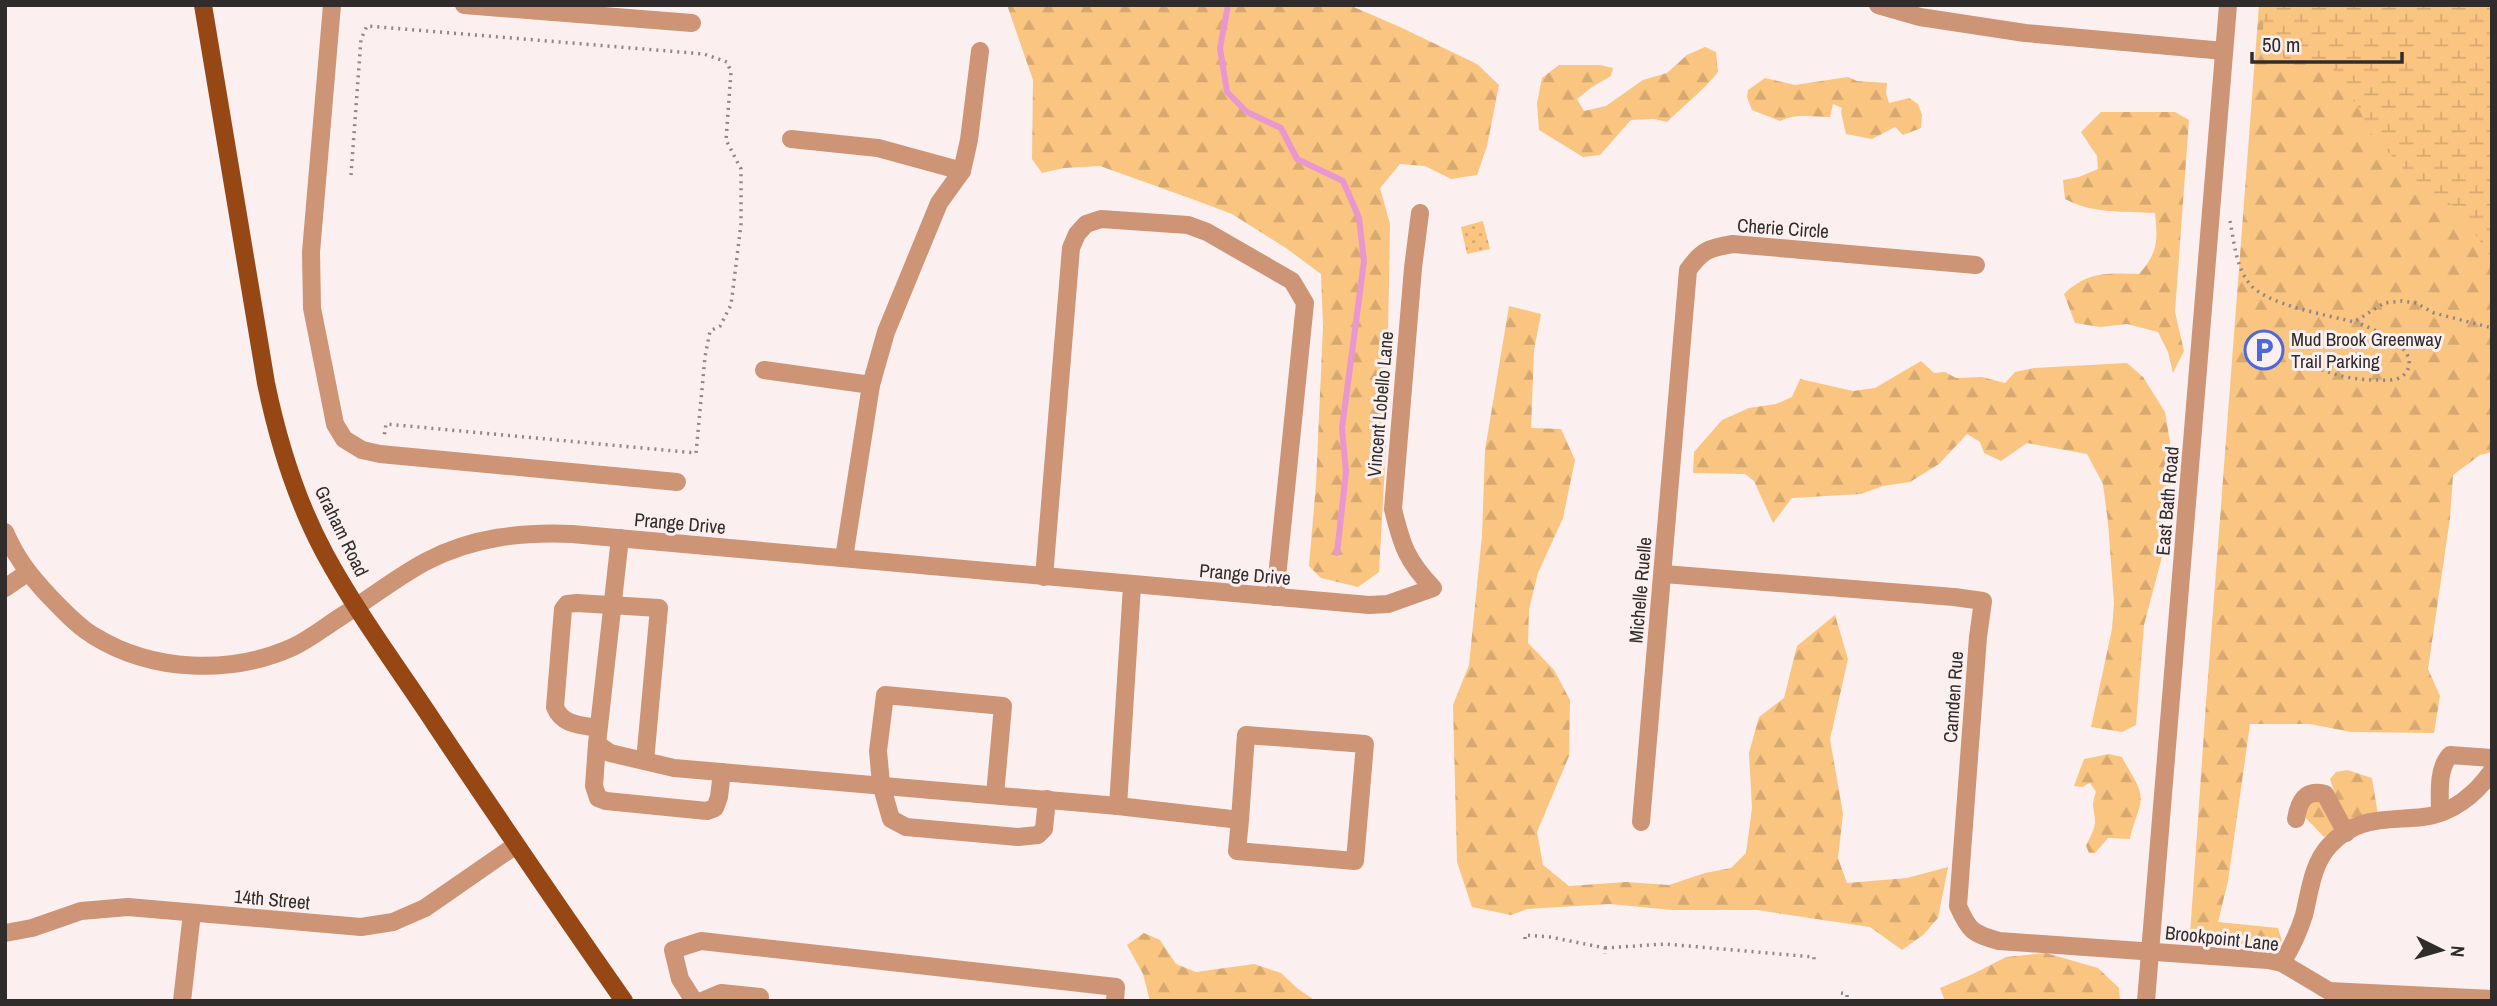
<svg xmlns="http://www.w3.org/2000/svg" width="2497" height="1006" viewBox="0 0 2497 1006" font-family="'Archivo Narrow',sans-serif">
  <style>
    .green { fill: url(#green-dots) }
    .forest { fill: url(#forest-firs) }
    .wetland { fill: url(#wetland-marsh) }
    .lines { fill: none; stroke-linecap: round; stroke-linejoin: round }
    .stream { stroke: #e897cf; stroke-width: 6 }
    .path { stroke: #8e8786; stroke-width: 3.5; stroke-dasharray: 2 5; stroke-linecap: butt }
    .minor { stroke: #cd9476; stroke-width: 18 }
    .major { stroke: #964714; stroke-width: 18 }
    .labels { text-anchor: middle; stroke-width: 6; stroke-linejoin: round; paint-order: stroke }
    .street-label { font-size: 19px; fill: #302c2c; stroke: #fbf0ef }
    .poi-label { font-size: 19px; fill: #302c2c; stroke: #fbf0ef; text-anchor: start }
  </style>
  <defs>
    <pattern id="green-dots" width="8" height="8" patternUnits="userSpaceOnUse" patternTransform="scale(1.75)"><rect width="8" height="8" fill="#fac481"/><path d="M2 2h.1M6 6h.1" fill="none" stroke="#d7a970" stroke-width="1.8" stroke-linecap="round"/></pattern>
    <pattern id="forest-firs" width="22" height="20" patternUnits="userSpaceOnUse" patternTransform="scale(1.75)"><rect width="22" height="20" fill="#fac481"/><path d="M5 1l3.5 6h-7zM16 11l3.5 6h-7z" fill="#d7a970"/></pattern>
    <pattern id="wetland-marsh" width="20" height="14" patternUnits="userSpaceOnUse" patternTransform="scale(1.75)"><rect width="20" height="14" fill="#fac481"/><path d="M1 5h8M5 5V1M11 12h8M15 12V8" fill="none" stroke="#d7a970"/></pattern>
  </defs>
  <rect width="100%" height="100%" fill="#fbf0ef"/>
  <path class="green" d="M1483,221L1490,249L1467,254L1461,227Z"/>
  <g class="forest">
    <path d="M1007,5H1349L1400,27L1477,64L1499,85L1487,146L1477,175L1451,179L1425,166L1400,164L1380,188L1390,224L1386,446L1379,572L1358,587L1321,578L1309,566L1316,484L1323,326L1321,274L1286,248L1232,214L1192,199L1100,166L1064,168L1042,173L1032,159L1033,80Z"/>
    <path d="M2259,5H2492V452L2480,455L2453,475L2450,518L2428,669L2440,696L2434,733L2351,732L2310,724H2250L2228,881L2218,922L2278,928L2282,941L2276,946L2216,943L2190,935L2206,703Z"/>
    <path d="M1705,47L1716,52L1718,72C1703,91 1684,105 1667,122L1654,119L1631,120L1600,155L1583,157L1539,130L1537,103L1542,78L1559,65H1600L1613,68L1611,76L1592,87L1577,99L1584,111L1606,106L1643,80L1667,73L1687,55Z"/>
    <path d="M1848,77L1857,81L1887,83L1886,93L1889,103L1909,98L1918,104L1922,115L1921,128L1903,135L1895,127L1872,139L1846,134L1841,112L1842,108L1833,104L1830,117C1812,117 1796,113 1780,121L1752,110L1747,97L1748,90L1765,78L1795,85Z"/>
    <path d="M2101,112H2175L2189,120L2175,312L2184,351L2173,373L2168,352L2158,332L2127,324L2100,327L2075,323L2064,294C2088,271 2107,273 2139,274C2158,253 2158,240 2155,213C2124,211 2092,214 2065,199L2063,180L2079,177L2098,169L2097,156L2081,132Z"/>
    <path d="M1509,306L1541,314L1534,350L1531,428L1561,429L1575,460L1563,518L1538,573L1529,609L1528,643L1554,670L1570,700L1569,756L1537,832L1543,865L1569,886L1626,882L1669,885L1705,873L1731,868L1746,853L1752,808L1749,753L1759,717L1784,698L1797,646L1835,615L1848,659L1830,739L1843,814L1838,858L1847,883L1907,878L1948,867L1938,918L1923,935L1902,950L1870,927L1757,910H1672L1610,904L1527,909L1511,915L1472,907L1457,862L1453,705L1469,665L1482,536L1485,450Z"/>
    <path d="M1921,361L1934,373L1945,372L1956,378L1982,377L2005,383L2015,372L2034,368L2127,363L2143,377L2165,412L2170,442L2164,549L2144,625L2136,725L2122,732L2091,727L2112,629L2114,603L2108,522L2103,484L2087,454L2027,443L2001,461L1984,453L1980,442L1967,434L1939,464L1910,482L1883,486L1861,494L1792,498L1773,523L1754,481L1745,474L1693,473L1694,452L1722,420L1749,408L1776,404L1792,397L1800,379L1853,391L1875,388Z"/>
    <path d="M2109,754L2122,757C2129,772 2144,788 2140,805C2137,817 2132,827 2130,839L2108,838L2095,853H2089L2086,846C2089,839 2094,831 2095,823C2095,808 2090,809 2096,792L2090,783L2082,787L2074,786L2084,759Z"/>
    <path d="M2347,770L2372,778L2378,815L2344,823L2330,779L2336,772Z"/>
    <path d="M2312,800L2322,801L2338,824L2334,834L2324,837L2301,813Z"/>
    <path d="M1144,933L1160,940L1176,964L1196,972L1254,964L1281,973L1298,989L1316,1001H1150L1143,974L1127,945Z"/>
    <path d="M2046,953L2098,968L2119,988L2120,1001H1945L1940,988L1973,974L2006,957Z"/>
  </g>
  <path class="wetland" d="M2264,5H2492V258L2456,207L2418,185L2370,132L2359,108L2340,83L2329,61L2310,59L2287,62L2263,31Z"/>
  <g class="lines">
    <path class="stream" d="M1228,5L1220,48L1227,92L1247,112L1281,128L1297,159L1343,181L1359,218L1364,261L1342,428L1346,472L1337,553"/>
    <g class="path">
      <path d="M351,175L361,39L367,26L704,54L727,62L731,72L726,140L741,169V224L731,305L720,326L710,331L705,357L696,453L386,424L384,437"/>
      <path d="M2230,221C2234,241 2236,267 2249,283C2265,305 2328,315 2354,322L2384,303L2402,301L2416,303L2434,313L2492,328"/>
      <path d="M2296,358C2324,372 2343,379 2374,380C2381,380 2389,381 2396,379C2401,378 2406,374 2408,369C2417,345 2372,329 2356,322"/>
      <path d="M1525,939V935L1550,937L1605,948V954"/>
      <path d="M1605,948L1665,944L1814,957V963"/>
      <path d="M1841,993L1847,994V1001"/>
    </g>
    <g class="minor">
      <path d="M332,5L311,252L312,308L335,424L344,439L362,450L380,454L677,482"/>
      <path d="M464,5L692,23"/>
      <path d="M1878,5L1920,17L2025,33L2224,51"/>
      <path d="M791,139L878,148L962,171"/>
      <path d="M764,370L871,385"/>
      <path d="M5,532C16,558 31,577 50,597C64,611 77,626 94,636C152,672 231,675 293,647C310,639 326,626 342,616C371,598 398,576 427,561C473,537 521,532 572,534L1369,605L1388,604L1433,588C1407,561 1402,546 1393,509L1413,268L1420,213"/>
      <path d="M620,538L597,744L610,753L674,768L1118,806L1132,586"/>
      <path d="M844,558L871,385L886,332L939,203L962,171L969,140L980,51"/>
      <path d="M1664,574L1954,597L1983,601L1978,637L1958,906C1969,931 1973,934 1999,941L2268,960L2282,963L2329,991L2492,999"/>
      <path d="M1044,577L1071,248L1077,234L1086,224L1101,219L1188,225L1207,232L1292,281L1305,303L1275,597"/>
      <path d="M5,588L27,573"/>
      <path d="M598,728C580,725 562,725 555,707L563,609L567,604L577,603L659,608L645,761"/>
      <path d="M597,744L594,786L598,798L606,801L707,811L715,808L719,797L722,772"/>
      <path d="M995,795L1003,706L885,695L878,751L881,784L891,819L906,827L1018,837L1038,835L1044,829L1047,799"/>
      <path d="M1118,806L1240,820L1237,851L1355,861L1365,744L1246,735L1240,820"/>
      <path d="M2440,813C2440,795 2437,769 2450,755L2492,758"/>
      <path d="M2296,819C2299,801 2305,789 2325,794L2346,833"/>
      <path d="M1641,822L1688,270C1702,250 1709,248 1733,244L1976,265"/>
      <path d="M5,933L32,928L81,911L128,907L361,927L393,922L425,908L516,845"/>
      <path d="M2282,963C2291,948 2299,932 2304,915C2310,891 2312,865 2329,846C2357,815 2387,821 2423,817C2452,814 2476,794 2492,771"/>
      <path d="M182,1001L192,913"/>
      <path d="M694,1001L680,979L673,950L701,941L1116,987L1115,1001"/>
      <path d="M702,1001L721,993L760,997"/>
      <path d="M2146,1001L2228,5"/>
    </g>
    <path class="major" d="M203,5L266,383C278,441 297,502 325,554C357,613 398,668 435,724C497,817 560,909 624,1001"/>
  </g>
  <defs>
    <symbol id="parking-ring" viewBox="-11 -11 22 22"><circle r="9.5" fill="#fbf0ef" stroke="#4d68dc" stroke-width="1.5"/><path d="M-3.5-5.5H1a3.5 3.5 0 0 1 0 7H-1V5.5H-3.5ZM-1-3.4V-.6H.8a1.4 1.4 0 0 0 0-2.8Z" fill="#4d68dc"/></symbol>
  </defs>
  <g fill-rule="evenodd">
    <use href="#parking-ring" x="2242" y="328" width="44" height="44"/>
  </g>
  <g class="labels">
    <g class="street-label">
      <text transform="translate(1783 228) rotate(4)" y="7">Cherie Circle</text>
      <text transform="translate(1380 404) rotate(-85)" y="7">Vincent Lobello Lane</text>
      <text transform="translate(2167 501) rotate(-85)" y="7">East Bath Road</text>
      <text transform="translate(680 523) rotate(5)" y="7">Prange Drive</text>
      <text transform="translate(342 531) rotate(64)" y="7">Graham Road</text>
      <text transform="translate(1245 574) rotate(5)" y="7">Prange Drive</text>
      <text transform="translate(1640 590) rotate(-85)" y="7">Michelle Ruelle</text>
      <text transform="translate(1953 697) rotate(-86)" y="7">Camden Rue</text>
      <text transform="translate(272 899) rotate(5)" y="7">14th Street</text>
      <text transform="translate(2222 938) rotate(6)" y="7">Brookpoint Lane</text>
    </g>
    <g class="poi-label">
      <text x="2291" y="346">Mud Brook Greenway<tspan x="2291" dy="22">Trail Parking</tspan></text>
    </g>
  </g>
  <rect width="2497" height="1006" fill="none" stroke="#302c2c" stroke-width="14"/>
  <g transform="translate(2441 950) rotate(95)" stroke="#fbf0ef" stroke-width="5" paint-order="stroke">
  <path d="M0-5L12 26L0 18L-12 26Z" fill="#302c2c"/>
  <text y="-10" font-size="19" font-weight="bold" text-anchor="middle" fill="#302c2c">N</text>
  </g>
  <path d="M2252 52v10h150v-10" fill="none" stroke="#302c2c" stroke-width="3.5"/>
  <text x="2262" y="52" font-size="21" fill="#302c2c" stroke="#fbf0ef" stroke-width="5" paint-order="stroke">50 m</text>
</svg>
